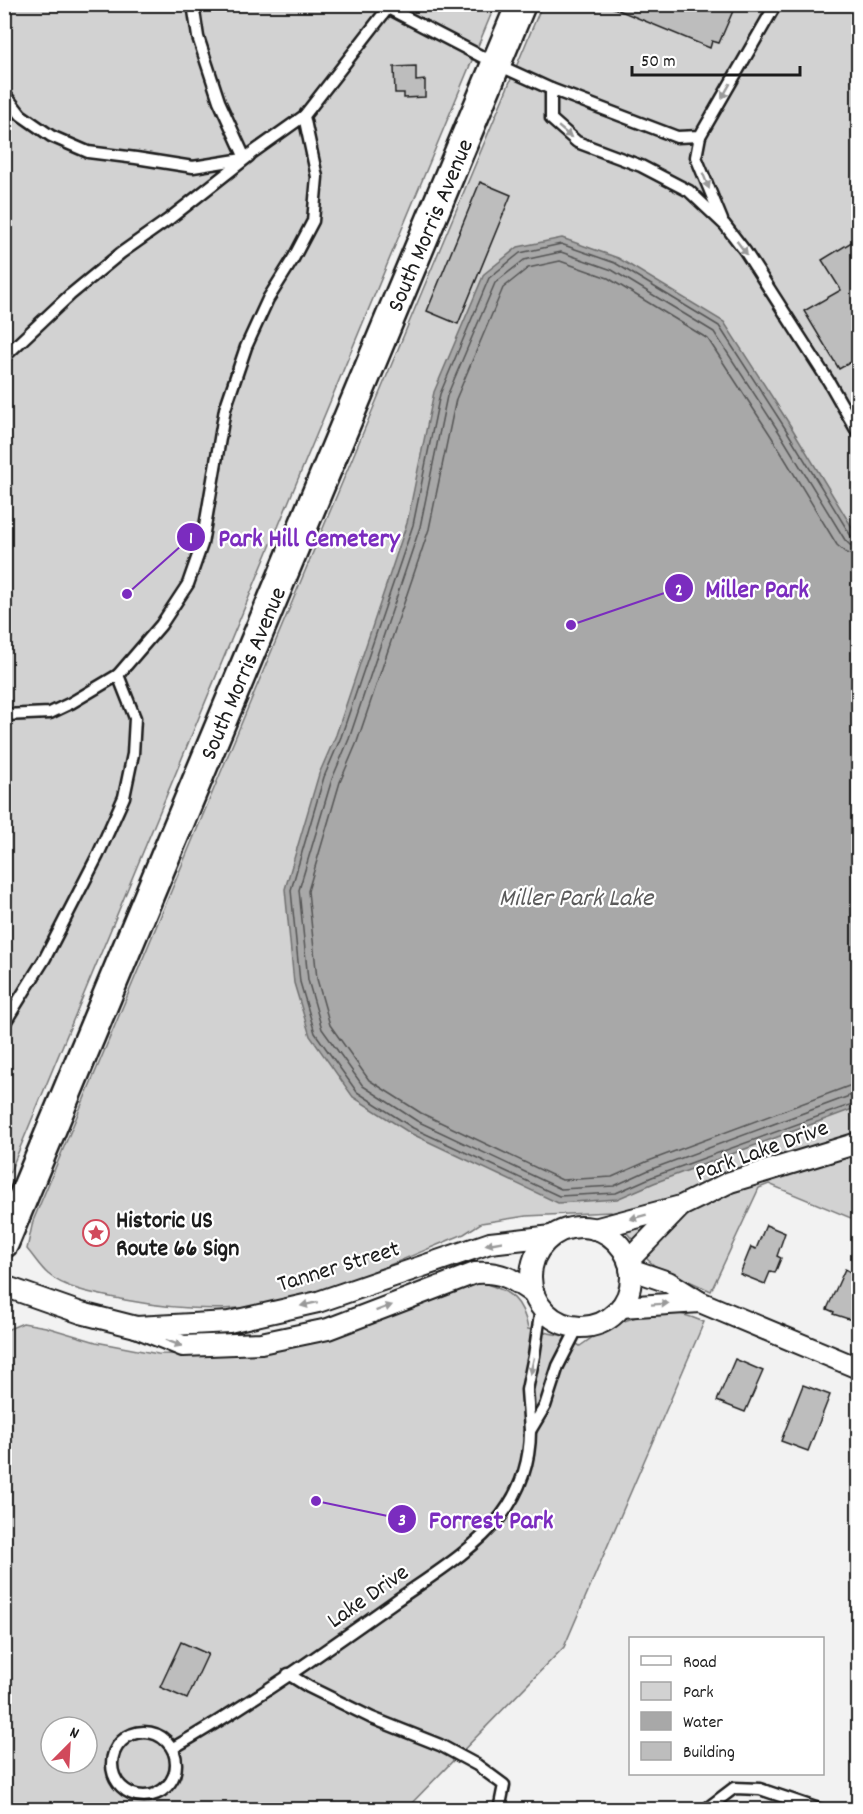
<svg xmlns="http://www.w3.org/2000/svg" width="863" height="1814" viewBox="0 0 863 1814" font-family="Dekko,sans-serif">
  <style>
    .green { fill: #d2d2d2; stroke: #777; stroke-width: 1.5; fill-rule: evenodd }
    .water { fill: #a8a8a8; stroke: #707070; stroke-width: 1.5 }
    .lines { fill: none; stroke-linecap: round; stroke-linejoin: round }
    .shore { stroke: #545454; stroke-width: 1.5 }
    .building { fill: #bdbdbd; stroke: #1c1c1c; stroke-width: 1.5 }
    .service-casing { stroke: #1c1c1c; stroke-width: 15 }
    .minor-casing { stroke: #1c1c1c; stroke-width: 24 }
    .secondary-casing { stroke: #1c1c1c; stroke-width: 33 }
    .service { stroke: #fff; stroke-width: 10 }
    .minor { stroke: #fff; stroke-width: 20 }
    .secondary { stroke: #fff; stroke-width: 28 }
    .oneway { fill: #999 }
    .labels { text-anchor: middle; stroke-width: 4.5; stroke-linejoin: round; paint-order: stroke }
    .street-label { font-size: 24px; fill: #1c1c1c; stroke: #fff }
    .poi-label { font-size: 24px; font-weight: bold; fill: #1c1c1c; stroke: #fff; text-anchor: start }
    .water-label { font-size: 26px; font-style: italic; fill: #5b5b5b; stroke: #fff }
    .leader { fill: none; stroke: #7b2cbf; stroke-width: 2 }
    .callout-dot { fill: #7b2cbf; stroke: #fff; stroke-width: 2 }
    .mark-label { font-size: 18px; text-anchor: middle; font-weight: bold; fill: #fff }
    .callout-label { font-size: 26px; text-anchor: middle; font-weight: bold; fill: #7b2cbf; stroke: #fff; stroke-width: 4.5; stroke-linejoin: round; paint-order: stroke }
  </style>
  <rect width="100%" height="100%" fill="#f2f2f2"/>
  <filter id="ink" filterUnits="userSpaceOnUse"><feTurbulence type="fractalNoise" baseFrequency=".0167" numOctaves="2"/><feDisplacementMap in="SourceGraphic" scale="12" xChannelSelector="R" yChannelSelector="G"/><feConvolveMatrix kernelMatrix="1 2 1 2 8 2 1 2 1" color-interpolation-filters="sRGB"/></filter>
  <g filter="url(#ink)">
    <g class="green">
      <path d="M5,5H495L5,1184Z"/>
      <path d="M542,5H858V1221L769,1184L759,1188L711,1291L655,1266L648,1260L611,1212L526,1216L481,1223L464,1234C402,1259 340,1289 275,1303C226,1313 173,1309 125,1300C101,1295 66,1290 48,1274C40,1267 34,1257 27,1249L33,1221Z"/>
      <path d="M483,1283C511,1291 523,1300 528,1329L564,1336L580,1346C606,1327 639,1311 672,1313C683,1313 694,1318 704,1322L564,1647L405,1810L5,1809L4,1331L23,1323L46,1327L96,1342L158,1354L236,1355L312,1343L467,1286ZM51,1727H87V1763H51Z"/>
    </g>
    <path class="water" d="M562,238L618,258L724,322L790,425L858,537V1107L654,1183L617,1199L558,1203L410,1133L353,1097L310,1036L294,983L285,889L319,774L336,735L407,523L434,392L484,274L518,247Z"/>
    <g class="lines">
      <g class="shore">
        <path d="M858,539H854L851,536L785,428L719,326L615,263L561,244L520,253L489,278L440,394L413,525L341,737L324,777L291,890L300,982L315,1033L357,1092L413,1128L559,1196L616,1193L652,1177L858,1102"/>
        <path d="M858,547L850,545L845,540L779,432L714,332L612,270L561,252L524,260L495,283L447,396L420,527L349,739L332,779L299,890L308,980L322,1029L363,1086L417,1121L561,1189L614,1186L649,1170L852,1095L858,1094"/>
        <path d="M858,556L846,553L837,545L771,436L708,339L608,278L560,261L528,268L503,288L456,399L429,529L357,742L340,782L308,891L317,979L330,1025L369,1080L421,1113L562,1180L612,1177L646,1162L849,1086L858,1085"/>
      </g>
    </g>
    <g class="building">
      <path d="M604,4H736L719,43L712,41L710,48Z"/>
      <path d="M416,66V81L425,80V97L404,98V93H395L394,67Z"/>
      <path d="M480,182L511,195L458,324L427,311Z"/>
      <path d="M858,238V358L839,369L804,311L841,290L822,260Z"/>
      <path d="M766,1225L785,1233L777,1256L781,1258L775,1273L770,1272L765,1284L740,1274L751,1247L756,1249Z"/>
      <path d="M845,1269L858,1276V1322L833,1314L834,1312L827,1309Z"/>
      <path d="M735,1359L763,1371L745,1412L717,1401Z"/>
      <path d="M803,1385L830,1395L808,1451L781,1441Z"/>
      <path d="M181,1642L208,1654L187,1699L160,1687Z"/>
    </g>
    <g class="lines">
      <defs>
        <g id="service">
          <path d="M193,4L198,37L219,101L245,158L304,116"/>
          <path d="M776,4L700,136L677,137L551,89V119L577,142L641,166L689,191L725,225L745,251L829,382L858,433"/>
          <path d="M388,8L496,64L551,89"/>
          <path d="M4,93L21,115L51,136L88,152L136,158L193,167L243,159"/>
          <path d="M700,136L696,157L722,220"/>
          <path d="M4,357L70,295L121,253L169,219L249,156"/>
          <path d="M4,715L50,713L71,703L118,675"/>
          <path d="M4,1024L45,958L98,855L124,797L133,754L135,718L118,675L161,625L188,584L202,544L225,409L246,347L268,299L293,259L313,221L317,177L304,116L388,8V4"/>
          <path d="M541,1308L534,1356L527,1390L530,1431L545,1406L558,1366L578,1327"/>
          <path d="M288,1674L309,1687L372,1718L440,1745L477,1765L504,1785L499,1810"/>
          <circle cx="144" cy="1764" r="32"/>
          <path d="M173,1748C250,1704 322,1653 394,1602C431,1576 473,1551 501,1516C520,1491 530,1461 530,1431"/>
          <path d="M705,1810L734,1788L760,1789L822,1810"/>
        </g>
        <g id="minor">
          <circle cx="581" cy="1277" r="50"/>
          <path d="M594,1229L681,1206L730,1182L858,1143"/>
          <path d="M628,1261L680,1207"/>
          <path d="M630,1269L668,1282L700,1302L858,1368"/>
          <path d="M4,1286L81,1313L136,1327"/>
          <path d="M534,1294C513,1279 501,1271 475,1273L328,1329L261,1343L183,1346L136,1327L229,1322L318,1302L490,1243L552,1236"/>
          <path d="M621,1307L700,1302"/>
        </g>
        <path id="secondary" d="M4,1243L521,4"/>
      </defs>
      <use href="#service" class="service-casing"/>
      <use href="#minor" class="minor-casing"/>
      <use href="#secondary" class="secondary-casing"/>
      <use href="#service" class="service"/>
      <use href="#minor" class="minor"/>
      <use href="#secondary" class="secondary"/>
    </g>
    <defs><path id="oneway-solid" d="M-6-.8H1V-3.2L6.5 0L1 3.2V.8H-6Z" transform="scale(1.5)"/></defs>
    <g class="oneway">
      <use href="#oneway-solid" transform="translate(726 91) rotate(120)"/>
      <use href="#oneway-solid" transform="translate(565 132) rotate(40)"/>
      <use href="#oneway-solid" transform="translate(706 181) rotate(68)"/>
      <use href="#oneway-solid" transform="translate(742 248) rotate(53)"/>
      <use href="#oneway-solid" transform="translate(638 1217) rotate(165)"/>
      <use href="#oneway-solid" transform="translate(494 1243) rotate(170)"/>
      <use href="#oneway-solid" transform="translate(309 1304) rotate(167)"/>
      <use href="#oneway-solid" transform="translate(660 1304) rotate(-4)"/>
      <use href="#oneway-solid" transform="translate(384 1308) rotate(-20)"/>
      <use href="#oneway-solid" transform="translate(174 1343) rotate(21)"/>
      <use href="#oneway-solid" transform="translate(532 1366) rotate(103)"/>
    </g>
  </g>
  <defs>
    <symbol id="sight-ring" viewBox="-11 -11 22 22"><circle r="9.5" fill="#fff" stroke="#d1495b" stroke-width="1.5"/><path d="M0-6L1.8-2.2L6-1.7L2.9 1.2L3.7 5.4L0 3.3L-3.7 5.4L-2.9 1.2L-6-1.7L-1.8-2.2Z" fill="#d1495b"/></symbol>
  </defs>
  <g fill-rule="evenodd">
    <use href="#sight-ring" x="81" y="1218" width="30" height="30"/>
  </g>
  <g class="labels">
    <g class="street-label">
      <text transform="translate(429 225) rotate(-67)" y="8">South Morris Avenue</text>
      <text transform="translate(242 673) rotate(-67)" y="8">South Morris Avenue</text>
      <text transform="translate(761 1149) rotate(-20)" y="8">Park Lake Drive</text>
      <text transform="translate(338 1265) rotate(-17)" y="8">Tanner Street</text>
      <text transform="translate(367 1595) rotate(-35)" y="8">Lake Drive</text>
    </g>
    <g class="poi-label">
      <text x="116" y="1227">Historic US<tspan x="116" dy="28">Route 66 Sign</tspan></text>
    </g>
    <g class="water-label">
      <text x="576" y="905">Miller Park Lake</text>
    </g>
  </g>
  <path class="leader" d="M127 594L191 537M571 625L679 588M316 1501L402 1519"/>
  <g class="callout-dot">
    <circle cx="127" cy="594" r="6"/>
    <circle cx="571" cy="625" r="6"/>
    <circle cx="316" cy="1501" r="6"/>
    <circle cx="191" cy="537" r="15"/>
    <circle cx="679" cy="588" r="15"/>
    <circle cx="402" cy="1519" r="15"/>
  </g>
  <g class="mark-label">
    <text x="191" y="543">1</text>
    <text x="679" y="595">2</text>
    <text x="402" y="1525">3</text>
  </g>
  <g class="callout-label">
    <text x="309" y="546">Park Hill Cemetery</text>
    <text x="757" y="597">Miller Park</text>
    <text x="491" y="1528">Forrest Park</text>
  </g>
  <rect width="863" height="1814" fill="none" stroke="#fff" stroke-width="24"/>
  <rect x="12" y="12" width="839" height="1790" fill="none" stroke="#1c1c1c" stroke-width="2" filter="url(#ink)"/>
  <rect x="629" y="1637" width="195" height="138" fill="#ffffff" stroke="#a4a4a4" stroke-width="1.5"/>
  <rect x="641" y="1656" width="30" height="9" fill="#ffffff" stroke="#a4a4a4" stroke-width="1.5"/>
  <text x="683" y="1667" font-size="18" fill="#1c1c1c">Road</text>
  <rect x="641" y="1682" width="30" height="18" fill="#d2d2d2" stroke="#a4a4a4" stroke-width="1.5"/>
  <text x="683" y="1697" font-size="18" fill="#1c1c1c">Park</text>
  <rect x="641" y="1712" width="30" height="18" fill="#a8a8a8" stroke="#a4a4a4" stroke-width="1.5"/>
  <text x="683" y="1727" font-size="18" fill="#1c1c1c">Water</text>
  <rect x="641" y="1742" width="30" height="18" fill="#bdbdbd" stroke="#a4a4a4" stroke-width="1.5"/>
  <text x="683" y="1757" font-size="18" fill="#1c1c1c">Building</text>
  <g transform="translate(69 1745) rotate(24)"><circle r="28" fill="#ffffff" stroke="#a4a4a4" stroke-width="1.5"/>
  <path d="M0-4.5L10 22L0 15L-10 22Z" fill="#d1495b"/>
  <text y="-9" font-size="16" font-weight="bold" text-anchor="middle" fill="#1c1c1c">N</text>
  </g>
  <path d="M632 66v9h168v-9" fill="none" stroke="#1c1c1c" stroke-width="3"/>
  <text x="641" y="66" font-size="18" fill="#1c1c1c" stroke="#ffffff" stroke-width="4.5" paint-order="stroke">50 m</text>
</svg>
